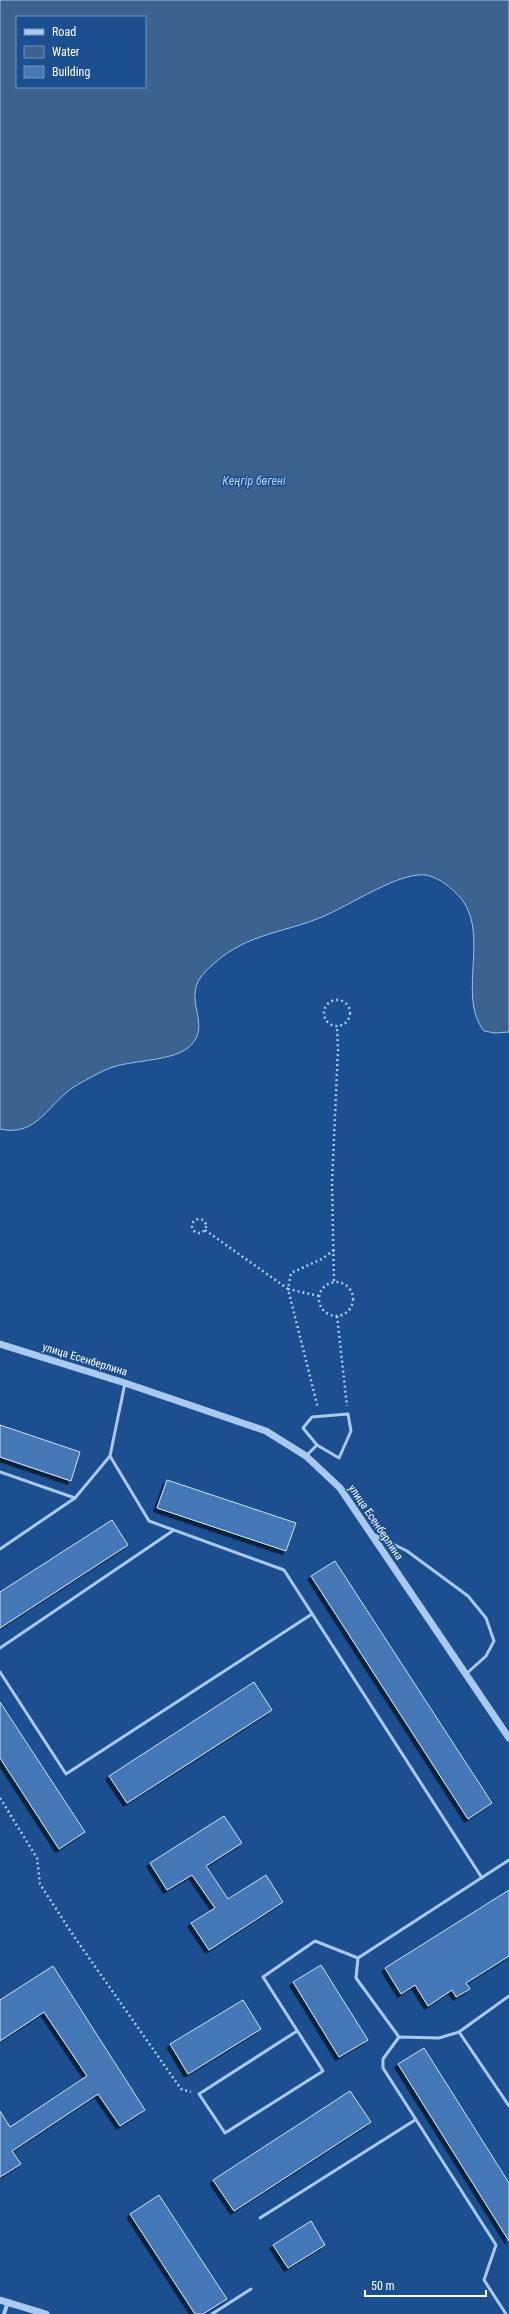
<svg xmlns="http://www.w3.org/2000/svg" width="509" height="2314" viewBox="0 0 509 2314" font-family="'Roboto Condensed',sans-serif">
  <style>
    .water { fill: #3c6290; stroke: #9cc4f0; fill-rule: evenodd }
    .building { fill: #4478b7; stroke: #cfe3fa; filter: url(#shadow) }
    .lines { fill: none; stroke-linecap: round; stroke-linejoin: round }
    .path { stroke: #a9c9ee; stroke-width: 2.5; stroke-dasharray: 2 3; stroke-linecap: butt }
    .service { stroke: #a9c9ee; stroke-width: 3 }
    .minor { stroke: #a9c9ee; stroke-width: 4 }
    .tertiary { stroke: #a9c9ee; stroke-width: 7 }
    .labels { text-anchor: middle; stroke-width: 3; stroke-linejoin: round; paint-order: stroke }
    .street-label { font-size: 11px; fill: #fff; stroke: #1b4f8f }
    .water-label { font-size: 12px; font-style: italic; fill: #b5d3f5; stroke: #1b4f8f }
  </style>
  <defs>
    <filter id="shadow"><feDropShadow dx="-3.5" dy="3.5" stdDeviation="0" flood-color="#0009"/></filter>
  </defs>
  <rect width="100%" height="100%" fill="#1b4f8f"/>
  <path class="water" d="M0,0H509V1032L495,1033L484,1031C455,995 494,928 456,893C447,884 432,873 418,875C392,877 348,906 322,917C278,935 243,933 206,971C178,998 215,1024 189,1047C173,1061 134,1060 113,1067C101,1071 88,1079 77,1085C49,1101 38,1138 0,1129ZM17,17H145V87H17Z"/>
  <g class="building">
    <path d="M0,1425L80,1452L71,1481L0,1457Z"/>
    <path d="M167,1480L296,1523L286,1551L157,1508Z"/>
    <path d="M112,1520L128,1545L0,1628V1592Z"/>
    <path d="M335,1561L492,1803L468,1819L311,1576Z"/>
    <path d="M254,1682L272,1710L127,1803L109,1776Z"/>
    <path d="M0,1702L85,1832L59,1849L0,1758Z"/>
    <path d="M224,1816L242,1843L206,1866L228,1899L266,1875L283,1902L209,1950L191,1923L215,1908L192,1875L167,1890L150,1863Z"/>
    <path d="M509,1890V1956L466,1983L470,1989L456,1997L452,1990L428,2006L415,1985L401,1994L385,1968Z"/>
    <path d="M321,1965L368,2040L339,2057L293,1982Z"/>
    <path d="M53,1966L145,2110L120,2126L98,2094L12,2151L21,2164L0,2177V2111L10,2127L87,2076L44,2012L0,2041V2000Z"/>
    <path d="M243,2000L261,2029L188,2074L170,2044Z"/>
    <path d="M424,2048L509,2183V2241L398,2064Z"/>
    <path d="M350,2091L371,2122L234,2211L213,2180Z"/>
    <path d="M159,2195L227,2299L203,2314H195L130,2214Z"/>
    <path d="M311,2221L325,2245L288,2268L273,2245Z"/>
  </g>
  <g class="lines">
    <g class="path">
      <circle cx="337" cy="1013" r="13"/>
      <circle cx="199" cy="1226" r="7"/>
      <path d="M205,1230L288,1289L318,1408"/>
      <path d="M334,1281L332,1182L338,1050L337,1026"/>
      <circle cx="336" cy="1299" r="17"/>
      <path d="M319,1296L288,1289L291,1273L322,1259L334,1250"/>
      <path d="M337,1316L347,1406"/>
      <path d="M0,1798L37,1858L40,1884L73,1935L181,2089L191,2092"/>
    </g>
    <g class="service">
      <path d="M125,1383L110,1456L149,1521L284,1570L482,1878"/>
      <path d="M306,1456L317,1445L339,1458L351,1431L348,1414L312,1417L303,1428L317,1445"/>
      <path d="M0,1472L75,1498L110,1456"/>
      <path d="M373,1534L407,1551L468,1596L486,1618L494,1641L486,1656L466,1674"/>
      <path d="M0,1549L75,1498"/>
      <path d="M0,1648L174,1530"/>
      <path d="M0,1672L66,1774L312,1614"/>
      <path d="M358,1958L509,1860"/>
      <path d="M358,1958L356,1978L399,2037"/>
      <path d="M297,2031L199,2094L225,2133L323,2071L263,1977L315,1941L358,1958"/>
      <path d="M459,2032L509,2106"/>
      <path d="M260,2218L415,2120"/>
      <path d="M212,2314L251,2289"/>
      <path d="M506,2314L484,2280L496,2245L383,2068V2059L399,2037L439,2038L459,2032L509,1996"/>
    </g>
    <path class="minor" d="M4,2314L8,2302"/>
    <g class="tertiary">
      <path d="M0,1344L125,1383L266,1431L306,1456L340,1488L509,1738"/>
      <path d="M0,2300L46,2314"/>
    </g>
  </g>
  <g class="labels">
    <g class="street-label">
      <text transform="translate(85 1359) rotate(17)" y="4">улица Есенберлина</text>
      <text transform="translate(376 1522) rotate(56)" y="4">улица Есенберлина</text>
    </g>
    <g class="water-label">
      <text x="254" y="485">Кеңгір бөгені</text>
    </g>
  </g>
  <rect x="16" y="16" width="130" height="72" fill="#1b4f8f" stroke="#7695bc"/>
  <rect x="24" y="29" width="20" height="6" fill="#a9c9ee" stroke="#7695bc"/>
  <text x="52" y="36" font-size="12" fill="#ffffff">Road</text>
  <rect x="24" y="46" width="20" height="12" fill="#3c6290" stroke="#7695bc"/>
  <text x="52" y="56" font-size="12" fill="#ffffff">Water</text>
  <rect x="24" y="66" width="20" height="12" fill="#4478b7" stroke="#7695bc"/>
  <text x="52" y="76" font-size="12" fill="#ffffff">Building</text>
  <path d="M365 2290v6h121v-6" fill="none" stroke="#ffffff" stroke-width="2"/>
  <text x="371" y="2290" font-size="12" fill="#ffffff" stroke="#1b4f8f" stroke-width="3" paint-order="stroke">50 m</text>
</svg>
